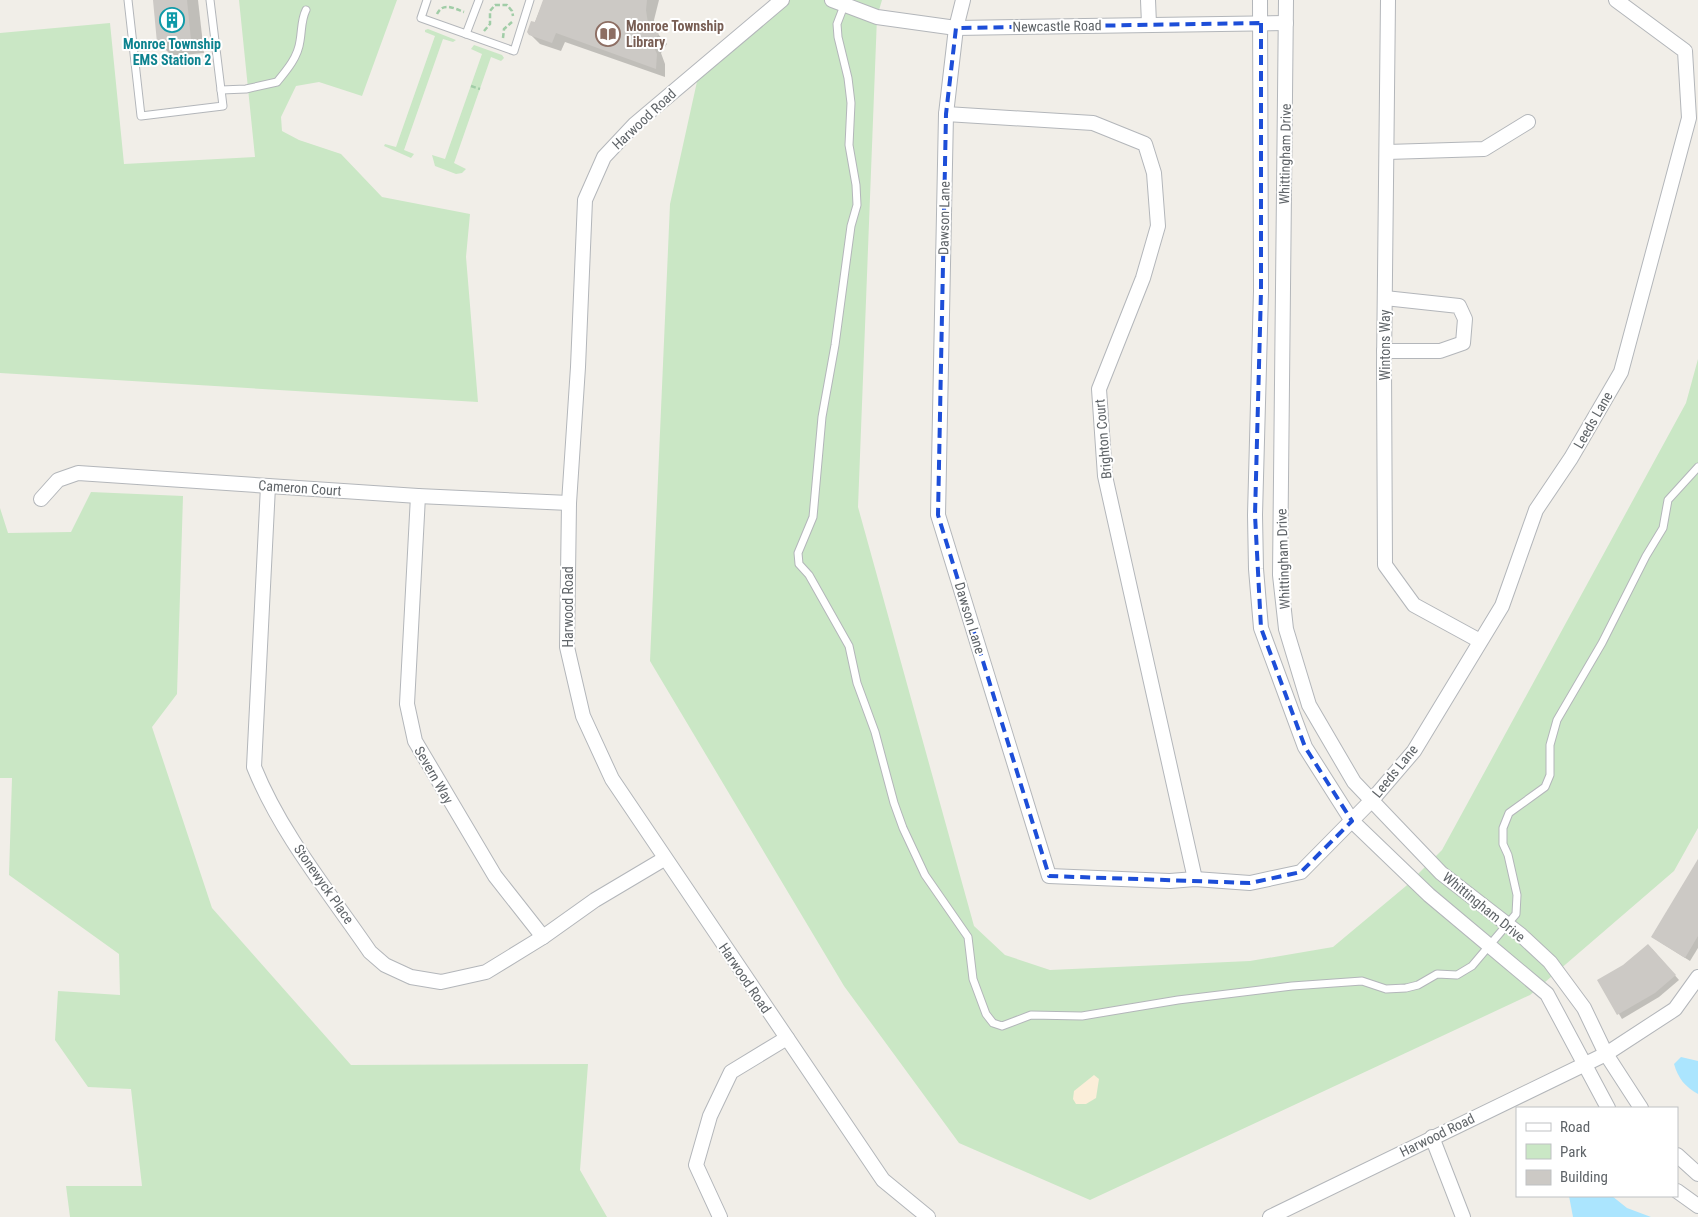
<svg xmlns="http://www.w3.org/2000/svg" width="1698" height="1217" viewBox="0 0 1698 1217" font-family="'Roboto Condensed',sans-serif">
  <style>
    .green { fill: #cae7c5 }
    .sand { fill: #fbeed9 }
    .water { fill: #abe5fe }
    .shadow { fill: #0003 }
    .building { fill: #ccc9c5 }
    .lines { fill: none; stroke-linecap: round; stroke-linejoin: round }
    .service-casing { stroke: #b3b6ba; stroke-width: 9 }
    .minor-casing { stroke: #b3b6ba; stroke-width: 16 }
    .path { stroke: #a1cda7; stroke-width: 2.5; stroke-dasharray: 5 2.5; stroke-linecap: butt }
    .service { stroke: #fff; stroke-width: 7 }
    .minor { stroke: #fff; stroke-width: 14 }
    .marked { fill: none; stroke: #1d4ed8; stroke-width: 4; stroke-dasharray: 10 6; stroke-linejoin: round }
    .labels { text-anchor: middle; stroke-width: 4; stroke-linejoin: round; paint-order: stroke }
    .education-label { font-size: 14px; font-weight: bold; fill: #785e54; stroke: #fff; text-anchor: start }
    .street-label { font-size: 14px; fill: #5f6468; stroke: #fff }
    .culture-label { font-size: 14px; font-weight: bold; fill: #0d838f; stroke: #fff }
  </style>
  <rect width="100%" height="100%" fill="#f1eee8"/>
  <g class="green">
    <path d="M239,0H397L362,96L319,82L296,86L281,117L282,131L299,140L341,154L382,197L470,214L466,257L478,402L0,373V33L110,23L124,164L255,157Z"/>
    <path d="M782,0H882L877,17L858,507L974,926L1005,955L1050,970L1250,961L1333,947L1406,886L1442,850L1686,403L1698,359V828L1674,871L1530,995L1090,1200L959,1143L844,986L650,661L670,204L700,68Z"/>
    <path d="M428,29L456,40L453,42L443,39L404,150L414,154L411,158L384,146L385,144L396,147L435,36L425,32V30Z"/>
    <path d="M474,45L502,55L504,58L501,61L491,57L454,163L466,169L462,173L456,174L435,166L432,155L445,159L482,54L471,49Z"/>
    <path d="M91,492L183,496L177,694L152,727L212,908L351,1065L588,1064L580,1170L607,1217H70L66,1186H142L131,1089L88,1087L55,1040L58,991L120,995L119,954L9,875L12,778H0V508L8,533L71,532Z"/>
  </g>
  <path class="sand" d="M1094,1075L1099,1079L1096,1098L1086,1104H1076L1073,1099L1074,1091Z"/>
  <g class="water">
    <path d="M1681,1057L1698,1061V1094C1685,1087 1678,1078 1674,1064Z"/>
    <path d="M1569,1196H1612L1627,1208L1651,1217H1573Z"/>
  </g>
  <g class="shadow">
    <path d="M154,0H198L204,53L172,56L159,43Z"/>
    <path d="M544,0H659L654,20L657,33L667,44L661,53L665,64V77L565,42L561,51L540,44L530,34Z"/>
    <path d="M1698,862V948L1690,961L1652,937Z"/>
    <path d="M1652,949L1679,980L1659,997L1622,1019L1599,981Z"/>
  </g>
  <g class="building">
    <path d="M153,0H187L191,40L157,43Z"/>
    <path d="M543,0H647L646,10L648,23L659,34L652,43L657,54L656,69L556,33L552,43L529,35L527,32L531,21L535,22Z"/>
    <path d="M1698,859V936L1685,958L1651,937Z"/>
    <path d="M1648,944L1676,975L1655,993L1617,1015L1597,980L1623,965Z"/>
  </g>
  <g class="lines">
    <defs>
      <g id="service">
        <path d="M128,0L141,116L223,106L210,0"/>
        <path d="M427,0L421,18L514,51L530,0"/>
        <path d="M845,3L837,24L838,37L848,78L851,103L849,145L856,185L857,205L851,226L835,345L822,417L813,517L798,553L799,564L809,575L849,646L857,683L875,732L894,803L903,828L925,875L968,937L973,979L986,1014L993,1023L1002,1026L1031,1015L1082,1016L1178,1000L1292,986L1362,981L1386,989L1406,988L1418,985L1437,974L1457,975L1472,966L1516,914L1517,895L1508,855L1503,844V828L1509,813L1545,787L1550,775V745L1557,720L1602,643L1646,556L1663,528L1668,500L1698,467"/>
        <path d="M466,34L479,0"/>
        <path d="M221,90L246,89L277,82C287,70 298,57 300,41C302,30 301,20 306,10"/>
      </g>
      <g id="minor">
        <path d="M782,0L635,124L604,157L585,200L578,367L569,503L567,647L583,716L612,779L883,1180L928,1217"/>
        <path d="M832,0L877,17L956,28L1286,23"/>
        <path d="M963,0L956,28L946,114L938,515L1049,876L1170,881L1195,879L1250,883L1301,872L1372,800L1414,751L1502,606L1536,510L1571,458L1621,372L1689,118L1685,51L1616,0"/>
        <path d="M1148,0L1149,24"/>
        <path d="M1260,0L1261,291L1255,515L1256,569L1261,628L1305,747L1352,821L1429,895L1547,994L1608,1108"/>
        <path d="M1286,0L1280,575L1286,629L1309,705L1354,782L1441,873L1521,935L1550,962L1584,1008L1606,1054L1641,1108"/>
        <path d="M1388,0L1384,366L1385,565L1414,605L1480,641"/>
        <path d="M946,114L1093,123L1145,144L1154,173L1158,226L1143,278L1099,389L1105,476L1195,879"/>
        <path d="M1387,152L1484,149L1528,122"/>
        <path d="M1384,351H1440L1463,343L1465,319L1459,306L1385,298"/>
        <path d="M268,486L254,767C281,834 329,892 370,952L385,965L411,977L441,982L486,972L543,937L595,900L664,859"/>
        <path d="M418,496L407,704L415,741L495,876L543,937"/>
        <path d="M41,499L58,480L78,473L418,496L569,503"/>
        <path d="M1432,1137L1463,1217"/>
        <path d="M1677,1155L1698,1174"/>
        <path d="M1677,1191L1698,1206"/>
        <path d="M720,1217L696,1165L710,1116L731,1072L787,1038"/>
        <path d="M1270,1217L1606,1054L1675,1009L1698,977"/>
      </g>
    </defs>
    <use href="#service" class="service-casing"/>
    <use href="#minor" class="minor-casing"/>
    <g class="path">
      <path d="M437,14C443,2 453,8 464,12"/>
      <path d="M484,31L490,24V11L495,5H507L512,11L513,16"/>
      <path d="M503,38L504,29L512,22"/>
      <path d="M471,86L480,89"/>
    </g>
    <use href="#service" class="service"/>
    <use href="#minor" class="minor"/>
  </g>
  <path class="marked" d="M1261,23V291L1255,515L1261,628L1305,747L1352,821L1301,872L1250,883L1049,876L938,515L946,114L956,28Z"/>
  <defs>
    <symbol id="building-ring" viewBox="-11 -11 22 22"><circle r="9.5" fill="#fff" stroke="#0f9aa8" stroke-width="1.5"/><path d="M-4-6H4V6H1V3H-1V6H-4ZM-2.5-4.3h1.7v1.8h-1.7ZM.8-4.3h1.7v1.8H.8ZM-2.5-1h1.7V.8h-1.7ZM.8-1h1.7V.8H.8Z" fill="#0f9aa8"/></symbol>
    <symbol id="library-ring" viewBox="-11 -11 22 22"><circle r="9.5" fill="#fff" stroke="#8d6e63" stroke-width="1.5"/><path d="M-6-4Q-3-5.5-.7-3.5V5Q-3 3-6 4ZM6-4Q3-5.5 .7-3.5V5Q3 3 6 4Z" fill="#8d6e63"/></symbol>
  </defs>
  <g fill-rule="evenodd">
    <use href="#building-ring" x="158" y="6" width="28" height="28"/>
    <use href="#library-ring" x="594" y="20" width="28" height="28"/>
  </g>
  <g class="labels">
    <g class="education-label">
      <text x="626" y="31">Monroe Township<tspan x="626" dy="16">Library</tspan></text>
    </g>
    <g class="street-label">
      <text transform="translate(1057 26) rotate(-1)" y="5">Newcastle Road</text>
      <text transform="translate(644 119) rotate(-43)" y="5">Harwood Road</text>
      <text transform="translate(1285 154) rotate(-89)" y="5">Whittingham Drive</text>
      <text transform="translate(944 218) rotate(-89)" y="5">Dawson Lane</text>
      <text transform="translate(1385 345) rotate(-90)" y="5">Wintons Way</text>
      <text transform="translate(1593 420) rotate(-60)" y="5">Leeds Lane</text>
      <text transform="translate(1103 439) rotate(-95)" y="5">Brighton Court</text>
      <text transform="translate(300 488) rotate(4)" y="5">Cameron Court</text>
      <text transform="translate(1283 559) rotate(-92)" y="5">Whittingham Drive</text>
      <text transform="translate(568 607) rotate(-90)" y="5">Harwood Road</text>
      <text transform="translate(970 618) rotate(73)" y="5">Dawson Lane</text>
      <text transform="translate(1395 771) rotate(-51)" y="5">Leeds Lane</text>
      <text transform="translate(434 775) rotate(60)" y="5">Severn Way</text>
      <text transform="translate(324 884) rotate(55)" y="5">Stonewyck Place</text>
      <text transform="translate(1484 907) rotate(39)" y="5">Whittingham Drive</text>
      <text transform="translate(745 978) rotate(56)" y="5">Harwood Road</text>
      <text transform="translate(1437 1135) rotate(-26)" y="5">Harwood Road</text>
    </g>
    <g class="culture-label">
      <text x="172" y="49">Monroe Township<tspan x="172" dy="16">EMS Station 2</tspan></text>
    </g>
  </g>
  <rect x="1516" y="1107" width="162" height="90" fill="#ffffff" stroke="#bfc1c3"/>
  <rect x="1526" y="1123" width="25" height="8" fill="#ffffff" stroke="#bfc1c3"/>
  <text x="1560" y="1132" font-size="15" fill="#5f6468">Road</text>
  <rect x="1526" y="1144" width="25" height="15" fill="#cae7c5" stroke="#bfc1c3"/>
  <text x="1560" y="1157" font-size="15" fill="#5f6468">Park</text>
  <rect x="1526" y="1170" width="25" height="15" fill="#ccc9c5" stroke="#bfc1c3"/>
  <text x="1560" y="1182" font-size="15" fill="#5f6468">Building</text>
</svg>
